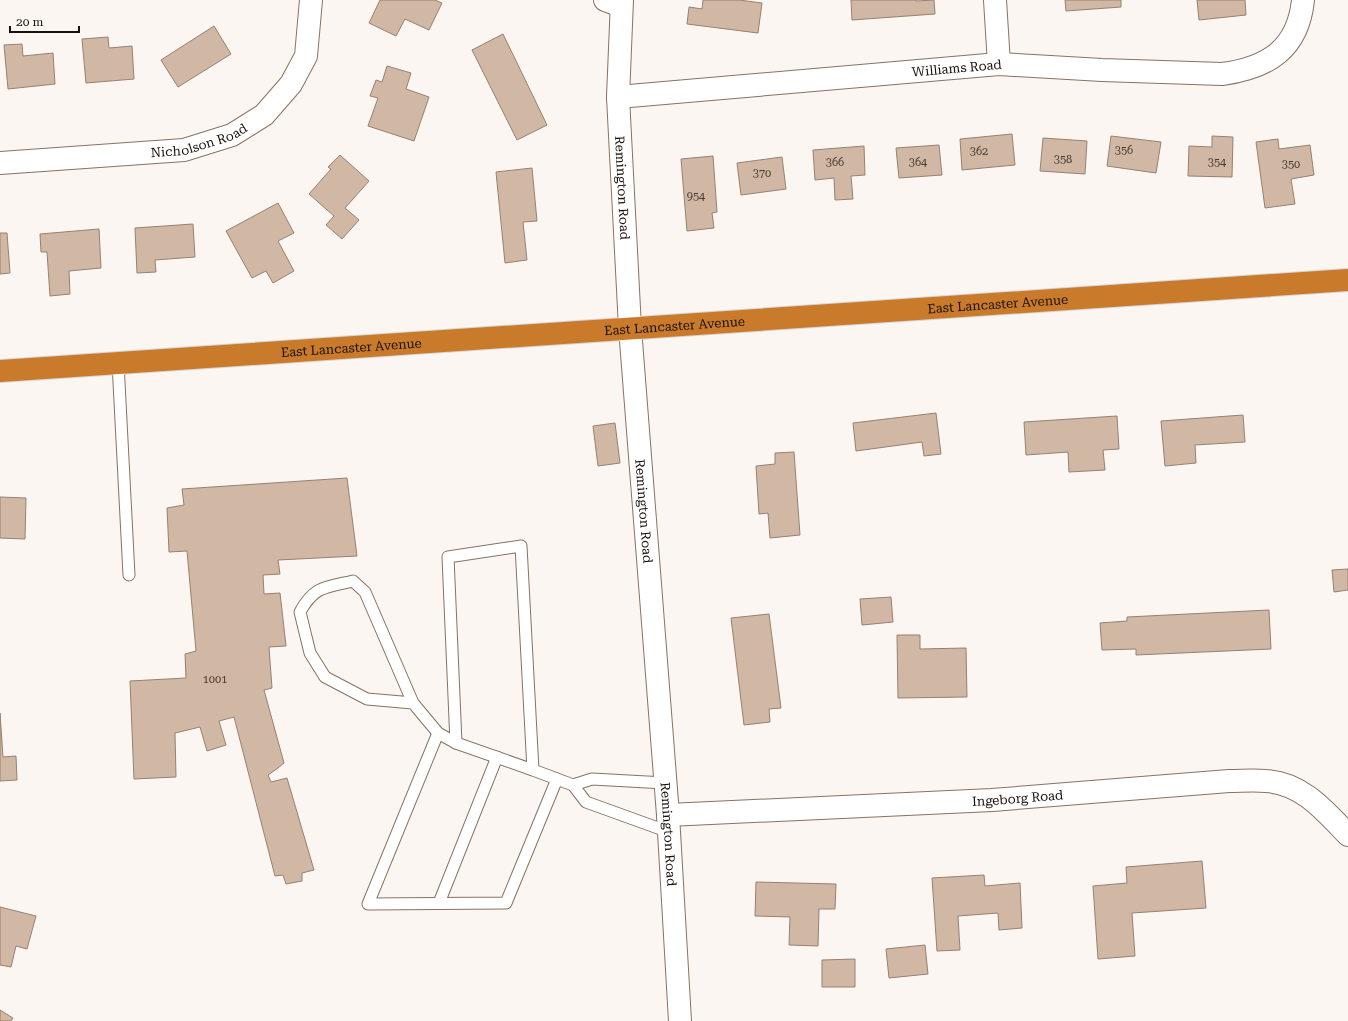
<svg xmlns="http://www.w3.org/2000/svg" width="1348" height="1021" viewBox="0 0 1348 1021" font-family="'Roboto Serif',serif">
  <style>
    .building { fill: #d0b8a5; stroke: #97806f }
    .lines { fill: none; stroke-linecap: round; stroke-linejoin: round }
    .lane-casing { stroke: #887261; stroke-width: 13 }
    .street-casing { stroke: #887261; stroke-width: 24 }
    .secondary-casing { stroke: #887261; stroke-width: 24 }
    .highway-casing { stroke: #d5d4d3; stroke-width: 24 }
    .lane { stroke: #fff; stroke-width: 11 }
    .street { stroke: #fff; stroke-width: 22 }
    .secondary { stroke: #fff; stroke-width: 22 }
    .highway { stroke: #c97a2b; stroke-width: 22 }
    .labels { text-anchor: middle; stroke-width: 3; stroke-linejoin: round; paint-order: stroke }
    .number-label { font-size: 11px; fill: #463a30 }
    .street-label { font-size: 13px; fill: #181009; stroke: #fbf6f2 }
  </style>
  <rect width="100%" height="100%" fill="#fbf6f2"/>
  <g class="building">
    <path d="M380,0H435L442,3L429,30L405,19L396,36L369,23Z"/>
    <path d="M703,0H739L762,3L758,33L687,24L689,7L702,9Z"/>
    <path d="M851,0H916V1L934,0L935,14L852,20Z"/>
    <path d="M1065,0H1121V7L1066,11Z"/>
    <path d="M1197,0H1245L1246,15L1199,20Z"/>
    <path d="M214,26L231,54L178,87L161,60Z"/>
    <path d="M503,34L547,125L517,140L472,50Z"/>
    <path d="M108,37L109,48L132,46L134,79L86,83L82,39Z"/>
    <path d="M22,44L23,56L53,53L55,84L8,89L4,45Z"/>
    <path d="M387,66L411,73L406,89L429,97L414,141L368,126L378,98L370,96L376,80L382,82Z"/>
    <path d="M1012,134L1015,165L962,170L960,139Z"/>
    <path d="M1111,136L1161,142L1156,173L1107,166Z"/>
    <path d="M1212,136L1233,137L1232,177L1188,176L1189,146L1212,147Z"/>
    <path d="M1043,138L1087,141L1085,174L1040,171Z"/>
    <path d="M1278,139L1279,149L1310,145L1314,175L1291,179L1295,204L1265,208L1256,142Z"/>
    <path d="M939,145L942,175L899,178L896,148Z"/>
    <path d="M864,146L865,175L851,176L853,199L835,200L834,178L815,180L813,150Z"/>
    <path d="M340,155L369,181L345,208L359,220L342,239L326,225L334,216L309,194L331,169L328,167Z"/>
    <path d="M713,156L717,212L712,213L714,228L687,231L681,159Z"/>
    <path d="M782,157L786,189L741,195L737,163Z"/>
    <path d="M532,168L537,221L523,222L527,260L505,263L496,172Z"/>
    <path d="M278,203L294,233L278,241L294,271L273,283L266,271L252,278L226,231Z"/>
    <path d="M193,224L195,257L155,260L156,272L137,273L135,228Z"/>
    <path d="M99,229L101,268L69,271L70,294L50,296L47,252H41L40,234Z"/>
    <path d="M0,233H7L10,273L0,274Z"/>
    <path d="M936,413L941,454L924,456L922,442L856,451L853,423Z"/>
    <path d="M1243,415L1245,442L1195,445L1196,463L1165,466L1161,421Z"/>
    <path d="M1117,416L1119,449L1103,450L1105,470L1069,472L1068,452L1026,455L1024,422Z"/>
    <path d="M615,423L620,463L598,466L593,426Z"/>
    <path d="M794,452L800,535L770,538L768,513L759,514L756,466L775,464V453Z"/>
    <path d="M347,478L357,556L278,560L280,574L263,575L264,594L280,593L286,646L269,647L272,688L264,690L284,763L278,768L268,775L271,782L287,778L314,870L302,873V881L286,884L283,875L275,876L234,717L219,721L226,745L207,751L200,727L175,733L176,777L134,779L130,681L186,678L185,654L196,651L187,551L169,552L167,508L184,505L182,489Z"/>
    <path d="M0,497L26,498L25,539L0,538Z"/>
    <path d="M1348,569V590L1334,592L1332,570Z"/>
    <path d="M891,597L893,622L862,625L860,599Z"/>
    <path d="M1269,610L1271,649L1136,655V649L1102,650L1100,623L1127,621V617Z"/>
    <path d="M769,614L781,708L769,709L770,722L744,725L731,618Z"/>
    <path d="M897,635H920V649L966,648L967,697L898,698Z"/>
    <path d="M0,713L3,757L16,756L17,780L0,781Z"/>
    <path d="M1202,861L1206,908L1132,913L1135,956L1098,959L1093,886L1127,883L1126,867Z"/>
    <path d="M984,875L985,886L1020,883L1022,928L999,930L998,913L958,916L960,950L937,951L932,878Z"/>
    <path d="M756,882L836,884L835,909H819L818,946L789,945L790,917L755,916Z"/>
    <path d="M0,907L36,916L27,949L16,946L11,967L0,965Z"/>
    <path d="M925,945L928,974L889,978L886,949Z"/>
    <path d="M855,959V987H822V960Z"/>
    <path d="M0,1010L13,1018L11,1021H0Z"/>
  </g>
  <g class="lines">
    <defs>
      <g id="lane">
        <path d="M118,363L129,575"/>
        <path d="M413,703L367,699L325,677L310,653L300,612C314,586 326,587 353,581L365,592L413,703L438,733"/>
        <path d="M456,743L438,733L368,904L506,903L557,779"/>
        <path d="M533,770L456,743L448,557L521,546L533,770L573,785L586,802L669,832"/>
        <path d="M573,785L592,779L665,783"/>
        <path d="M439,903L497,757"/>
      </g>
      <g id="street">
        <path d="M605,0L621,6"/>
        <path d="M995,0L999,64"/>
        <path id="s1" d="M618,97L999,64L1102,70L1222,74C1268,68 1298,49 1303,0"/>
        <path id="s2" d="M0,163L184,150L232,135L264,115L291,84L306,56L311,0"/>
        <path id="s3" d="M668,815L992,800L1229,781C1241,781 1254,780 1266,781C1302,783 1325,811 1348,835"/>
      </g>
      <g id="secondary">
        <path id="s4" d="M622,0L618,97L630,328L668,815L680,1021"/>
      </g>
      <g id="highway">
        <path id="s5" d="M0,371L1348,280"/>
      </g>
    </defs>
    <use href="#lane" class="lane-casing"/>
    <use href="#street" class="street-casing"/>
    <use href="#secondary" class="secondary-casing"/>
    <use href="#highway" class="highway-casing"/>
    <use href="#lane" class="lane"/>
    <use href="#street" class="street"/>
    <use href="#secondary" class="secondary"/>
    <use href="#highway" class="highway"/>
  </g>
  <g class="labels">
    <g class="number-label">
      <text x="1124" y="154">356</text>
      <text x="979" y="155">362</text>
      <text x="1063" y="163">358</text>
      <text x="835" y="166">366</text>
      <text x="918" y="166">364</text>
      <text x="1217" y="166">354</text>
      <text x="1291" y="168">350</text>
      <text x="762" y="177">370</text>
      <text x="696" y="200">954</text>
      <text x="215" y="683">1001</text>
    </g>
    <g class="street-label">
      <text dy="5" stroke="none"><textPath href="#s1" startOffset="340">Williams Road</textPath></text>
      <text dy="5" stroke="none"><textPath href="#s2" startOffset="201">Nicholson Road</textPath></text>
      <text dy="5" stroke="none"><textPath href="#s4" startOffset="188">Remington Road</textPath></text>
      <text dy="5" stroke="none"><textPath href="#s5" startOffset="1000">East Lancaster Avenue</textPath></text>
      <text dy="5" stroke="none"><textPath href="#s5" startOffset="676">East Lancaster Avenue</textPath></text>
      <text dy="5" stroke="none"><textPath href="#s5" startOffset="352">East Lancaster Avenue</textPath></text>
      <text dy="5" stroke="none"><textPath href="#s4" startOffset="512">Remington Road</textPath></text>
      <text dy="5" stroke="none"><textPath href="#s3" startOffset="350">Ingeborg Road</textPath></text>
      <text dy="5" stroke="none"><textPath href="#s4" startOffset="836">Remington Road</textPath></text>
    </g>
  </g>
  <path d="M10 26v6h69v-6" fill="none" stroke="#181009" stroke-width="2"/>
  <text x="16" y="26" font-size="12" fill="#181009" stroke="#fbf6f2" stroke-width="3" paint-order="stroke">20 m</text>
</svg>
